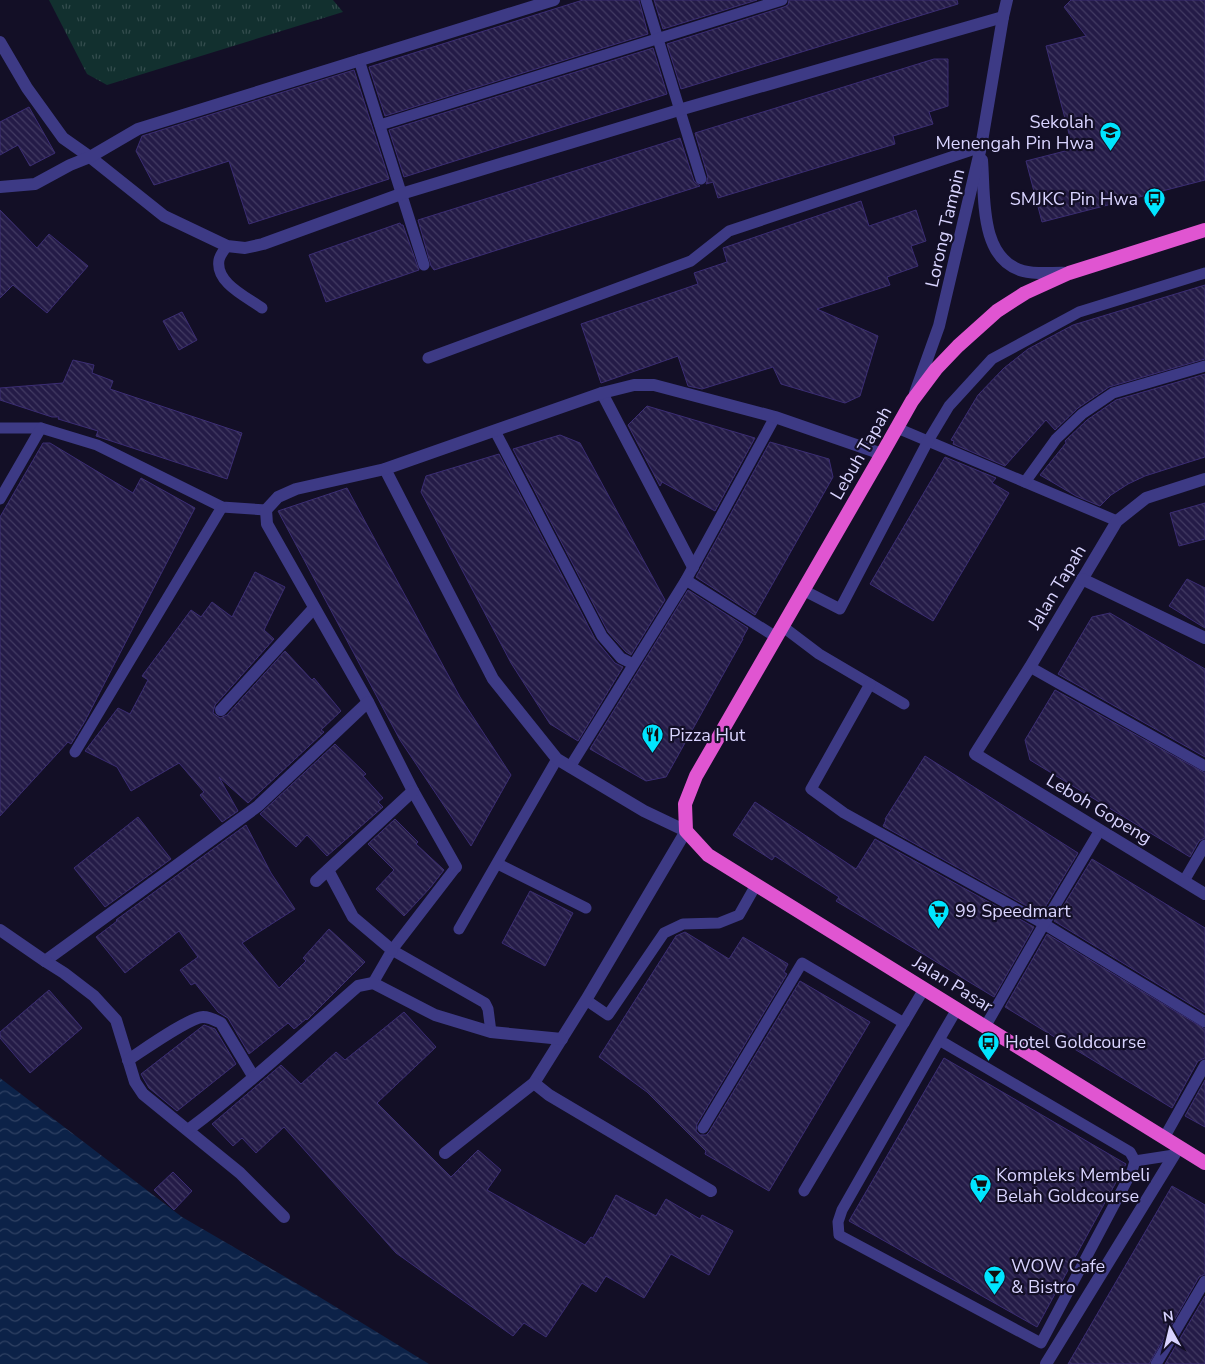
<svg xmlns="http://www.w3.org/2000/svg" width="1205" height="1364" viewBox="0 0 1205 1364" font-family="'Nunito Sans',sans-serif">
  <style>
    .grass { fill: url(#grass-tufts) }
    .water { fill: url(#water-waves) }
    .building { fill: url(#building-back-hatch); stroke: #3b2d73 }
    .lines { fill: none; stroke-linecap: round; stroke-linejoin: round }
    .service { stroke: #3d3a85; stroke-width: 11 }
    .minor { stroke: #3d3a85; stroke-width: 12 }
    .trunk { stroke: #e055d1; stroke-width: 14 }
    .labels { text-anchor: middle; stroke-width: 4.5; stroke-linejoin: round; paint-order: stroke }
    .poi-label { font-size: 18px; fill: #d9d4ff; stroke: #130f26; text-anchor: start }
    .street-label { font-size: 18px; fill: #d9d4ff; stroke: #130f26 }
  </style>
  <defs>
    <pattern id="grass-tufts" width="24" height="20" patternUnits="userSpaceOnUse" patternTransform="scale(1.25)"><rect width="24" height="20" fill="#12302f"/><path d="M3 7l-1-3M5 7V3M7 7l1-3M15 17l-1-3M17 17v-4M19 17l1-3" fill="none" stroke="#344d4e"/></pattern>
    <pattern id="water-waves" width="16" height="10" patternUnits="userSpaceOnUse" patternTransform="scale(1.25)"><rect width="16" height="10" fill="#0c2248"/><path d="M0 5q4-4 8 0t8 0" fill="none" stroke="#2f4163"/></pattern>
    <pattern id="building-back-hatch" width="6" height="6" patternUnits="userSpaceOnUse" patternTransform="scale(1.25)"><rect width="6" height="6" fill="#241b47"/><path d="M-1 5l2 2M0 0l6 6M5-1l2 2" fill="none" stroke="#433b63"/></pattern>
  </defs>
  <rect width="100%" height="100%" fill="#130f26"/>
  <path class="grass" d="M49,0H333L343,12L107,85L87,74Z"/>
  <path class="water" d="M0,1078L182,1217L313,1293L429,1364H0Z"/>
  <g class="building">
    <path d="M583,0H639L648,34L385,116L369,67Z"/>
    <path d="M654,0H757L663,29Z"/>
    <path d="M789,0H957L958,4L681,89L667,44L784,7L788,5Z"/>
    <path d="M1071,0H1205V180L1042,222L1026,161L1073,149L1046,46L1086,36L1064,7Z"/>
    <path d="M653,48L667,94L404,177L389,130Z"/>
    <path d="M934,59H948V106L929,112L933,124L893,136L895,144L718,198L713,182L706,184L708,177L695,133Z"/>
    <path d="M354,70L389,179L249,224L229,161L154,185L136,151L142,136Z"/>
    <path d="M29,107L55,153L30,166L18,145L0,155V122Z"/>
    <path d="M680,138L694,181L700,186L434,270L431,266L418,220Z"/>
    <path d="M861,201L869,226L916,210L926,241L911,246L918,266L887,277L890,285L817,309L878,336L860,396L845,403L781,384L773,367L702,389L688,386L678,356L601,383L581,324L698,284L694,273L727,262L723,248Z"/>
    <path d="M0,210L37,248L49,234L88,266L47,313L13,285L0,298Z"/>
    <path d="M400,223L401,225H403L419,270L326,302L309,255Z"/>
    <path d="M1205,285V359L1109,387L1078,408L1055,430L1046,420L1005,466L953,444L954,441L951,440L978,395L1004,368L1028,349L1073,325Z"/>
    <path d="M182,312L197,340L179,350L163,321Z"/>
    <path d="M73,360L94,365L92,373L113,381L110,389L242,433L227,479L96,436L98,431L58,419L59,417H52L0,400V388L63,383Z"/>
    <path d="M1205,374V457L1145,476L1128,484L1111,495L1100,506L1076,496L1040,475L1066,443L1065,441L1087,420L1116,400Z"/>
    <path d="M647,406L755,438L715,511L662,482L660,486L628,425Z"/>
    <path d="M560,435L580,443L665,600L631,655L626,652L608,632L513,449Z"/>
    <path d="M770,442L829,459L833,477L755,615L696,577Z"/>
    <path d="M43,443H50L133,493L141,478L195,508L85,721L71,744L68,742L0,816V517Z"/>
    <path d="M499,454L595,639L615,663L623,667L578,741L550,724L511,663L421,492L426,476Z"/>
    <path d="M945,457L996,478L992,483L1009,493L933,621L870,584Z"/>
    <path d="M347,488L460,697L511,775L471,846L400,740L278,511Z"/>
    <path d="M1205,503V539L1179,546L1170,513Z"/>
    <path d="M255,572L285,587L264,630L274,639L215,705L213,713L220,718L227,715L285,651L312,680L314,678L341,711L321,730L324,732L248,803L219,777L238,811L222,822L200,795L204,792L179,763L131,791L117,767L85,751L118,708L130,714L148,680L142,676L191,610L201,617L212,602L232,617Z"/>
    <path d="M1187,579L1205,588V628L1169,606Z"/>
    <path d="M688,590L748,628L742,639H743L666,777L646,781L590,749Z"/>
    <path d="M1110,613L1205,669V757L1058,674L1092,617Z"/>
    <path d="M1055,690L1205,773V838L1199,841L1190,857L1030,760L1025,740Z"/>
    <path d="M335,744L366,774L363,776L383,798L378,802L383,807L327,856L307,835L296,847L260,814Z"/>
    <path d="M925,756L1078,853L1041,914L883,826L886,820L885,819Z"/>
    <path d="M755,802L856,869L875,839L1034,927L994,997L836,901L839,897L775,856L772,860L733,835Z"/>
    <path d="M138,817L171,859L105,907L74,868Z"/>
    <path d="M395,819L418,842L416,844L444,870L430,888L404,916L376,889L394,870L368,844Z"/>
    <path d="M246,825L271,873L295,909L242,943L279,988L306,961L303,958L329,929L365,962L307,1020L306,1019L294,1029L288,1023L249,1054L228,1018L218,1012L195,983L191,985L180,970L198,957L179,931L125,973L96,937L117,921L116,920Z"/>
    <path d="M1092,859L1205,928V1013L1054,921Z"/>
    <path d="M530,891L573,913L545,966L502,943Z"/>
    <path d="M685,932L729,959L743,937L788,964L784,972L787,974L697,1124L696,1131L700,1135H706L709,1132L800,981L870,1022L769,1191L705,1154L706,1151L647,1092L599,1057L676,936Z"/>
    <path d="M1047,934L1205,1029V1058L1198,1061L1172,1108L1005,1007Z"/>
    <path d="M49,990L82,1028L30,1073L0,1038V1032Z"/>
    <path d="M404,1012L436,1047L377,1103L451,1177L478,1150L501,1170L487,1190L585,1245L591,1237L593,1238L616,1195L656,1216L666,1199L700,1219L702,1215L733,1231L709,1275L671,1254L644,1298L606,1276L596,1292L582,1283L546,1337L524,1323L513,1336L396,1253L284,1127L256,1153L242,1138L233,1146L212,1124L281,1065L301,1084L336,1052L345,1060Z"/>
    <path d="M204,1025L215,1029L236,1064L177,1111L149,1088L141,1074Z"/>
    <path d="M944,1058L1126,1164L1037,1327L849,1221Z"/>
    <path d="M1205,1080V1127L1185,1116Z"/>
    <path d="M173,1172L192,1191L174,1210L154,1190Z"/>
    <path d="M1172,1186L1205,1205V1274L1199,1277L1149,1364H1068Z"/>
    <path d="M1205,1296V1364H1165Z"/>
  </g>
  <g class="lines">
    <g class="service">
      <path d="M646,0L701,179"/>
      <path d="M359,60L424,265"/>
      <path d="M380,125L782,0"/>
      <path d="M227,246C224,250 220,255 219,260C215,283 247,297 262,308"/>
      <path d="M428,358L691,261L729,231L981,147"/>
      <path d="M0,428H41L97,445L222,507L266,510"/>
      <path d="M897,428L1117,521"/>
      <path d="M495,431L602,636L621,658L633,664"/>
      <path d="M1025,482L1056,439L1082,414L1113,393L1205,366"/>
      <path d="M0,499L41,428"/>
      <path d="M686,580L776,637"/>
      <path d="M803,590L840,609L928,441L949,406L992,359L1079,312L1205,273"/>
      <path d="M782,626L819,654L904,704"/>
      <path d="M1030,667L1205,766"/>
      <path d="M870,684L811,789L844,813L1044,924L1205,1022"/>
      <path d="M75,752L222,507"/>
      <path d="M570,767L686,580L775,417"/>
      <path d="M498,864L586,908"/>
      <path d="M1184,881L1205,845"/>
      <path d="M459,929L557,759"/>
      <path d="M392,950L485,1003L488,1009L491,1032"/>
      <path d="M373,983L392,950L456,867"/>
      <path d="M586,1000L608,1015L664,933L683,924L719,923L739,915L756,885"/>
      <path d="M985,1027L1044,924L1100,830"/>
      <path d="M939,1040L1130,1152L1135,1161L1132,1171L1041,1343L839,1235L838,1222L842,1210L943,1033L957,1009"/>
      <path d="M703,1128L802,963L904,1023"/>
      <path d="M1164,1138L1205,1065"/>
      <path d="M1135,1161L1174,1155"/>
      <path d="M804,1191L924,989"/>
      <path d="M1156,1364L1205,1281"/>
    </g>
    <g class="minor">
      <path d="M0,42L27,88L63,138L90,157L164,216L227,246L245,248L263,244L401,194L679,110L1003,17"/>
      <path d="M982,160C985,196 979,259 1023,271C1038,275 1054,272 1069,273"/>
      <path d="M0,187L35,184L70,165L90,157L138,129L554,0"/>
      <path d="M602,393L693,567"/>
      <path d="M915,393L939,326L981,147L1003,17L1007,0"/>
      <path d="M385,469L493,679L557,759L644,811L686,831L586,1000L534,1083L445,1153"/>
      <path d="M1205,479L1146,498L1117,521L1030,667L975,754L1205,894"/>
      <path d="M1082,579L1205,638"/>
      <path d="M221,710L314,608"/>
      <path d="M456,867L413,791L368,702L267,524L266,510L278,497L296,489L385,469L602,393L634,385H654L775,417L882,454"/>
      <path d="M328,870L353,917L392,950"/>
      <path d="M316,881L413,791"/>
      <path d="M0,930L45,961L258,806L368,702"/>
      <path d="M45,961L64,973L94,996L116,1020L135,1082L143,1094L240,1173L284,1217"/>
      <path d="M128,1060C142,1051 190,1017 203,1017C210,1017 215,1020 221,1023L253,1076"/>
      <path d="M534,1083L549,1095L711,1191"/>
      <path d="M188,1130C247,1086 302,1035 358,986L373,983L435,1015L491,1032L562,1039"/>
      <path d="M1046,1364L1179,1147"/>
    </g>
    <path class="trunk" d="M1205,230L1069,273L1025,293L997,311L958,346L936,369L912,401L882,454L696,776L685,804L686,831L708,855L1205,1163"/>
  </g>
  <defs>
    <symbol id="school-pin" viewBox="-11 -11 22 30"><path d="M0 17L-7.5 6A9.5 9.5 0 1 1 7.5 6Z" fill="#00e5ff" stroke="#130f26"/><path d="M0-5L7-2L0 1L-7-2ZM-4 1L0 2.5L4 1V4Q0 6-4 4Z" fill="#111"/></symbol>
    <symbol id="bus-pin" viewBox="-11 -11 22 30"><path d="M0 17L-7.5 6A9.5 9.5 0 1 1 7.5 6Z" fill="#00e5ff" stroke="#130f26"/><path d="M-5-6H5V4H4V6H2V4H-2V6H-4V4H-5ZM-3.5-4V0h7V-4ZM-3.5 1.2v1.5H-2V1.2ZM2 1.2v1.5H3.5V1.2Z" fill="#111"/></symbol>
    <symbol id="restaurant-pin" viewBox="-11 -11 22 30"><path d="M0 17L-7.5 6A9.5 9.5 0 1 1 7.5 6Z" fill="#00e5ff" stroke="#130f26"/><path d="M-5-6h1v4h1v-4h1v4h1v-4h1v5L-1.5 .5V6h-2V.5L-5-1ZM5-6V6H3V1.5H1.5Q1.5-4 5-6Z" fill="#111"/></symbol>
    <symbol id="supermarket-pin" viewBox="-11 -11 22 30"><path d="M0 17L-7.5 6A9.5 9.5 0 1 1 7.5 6Z" fill="#00e5ff" stroke="#130f26"/><path d="M-6-5.5h2.5l.6 2H6L4.5 2H-2.5L-4.4-4H-6ZM-1.5 3.2a1.3 1.3 0 1 0 .1 0ZM3 3.2a1.3 1.3 0 1 0 .1 0Z" fill="#111"/></symbol>
    <symbol id="bar-pin" viewBox="-11 -11 22 30"><path d="M0 17L-7.5 6A9.5 9.5 0 1 1 7.5 6Z" fill="#00e5ff" stroke="#130f26"/><path d="M-6-5H6L.8 .8V4.5H3.5V6h-7V4.5H-.8V.8Z" fill="#111"/></symbol>
  </defs>
  <g fill-rule="evenodd">
    <use href="#school-pin" x="1098" y="120" width="25" height="34"/>
    <use href="#bus-pin" x="1142" y="186" width="25" height="34"/>
    <use href="#restaurant-pin" x="640" y="722" width="25" height="34"/>
    <use href="#supermarket-pin" x="926" y="898" width="25" height="34"/>
    <use href="#bus-pin" x="976" y="1030" width="25" height="34"/>
    <use href="#supermarket-pin" x="968" y="1172" width="25" height="34"/>
    <use href="#bar-pin" x="982" y="1264" width="25" height="34"/>
  </g>
  <g class="labels">
    <g class="poi-label">
      <text x="1094" y="128" text-anchor="end">Sekolah<tspan x="1094" dy="21">Menengah Pin Hwa</tspan></text>
      <text x="1138" y="205" text-anchor="end">SMJKC Pin Hwa</text>
      <text x="669" y="741">Pizza Hut</text>
      <text x="955" y="917">99 Speedmart</text>
      <text x="1005" y="1048">Hotel Goldcourse</text>
      <text x="996" y="1181">Kompleks Membeli<tspan x="996" dy="21">Belah Goldcourse</tspan></text>
      <text x="1011" y="1272">WOW Cafe<tspan x="1011" dy="21">&amp; Bistro</tspan></text>
    </g>
    <g class="street-label">
      <text transform="translate(945 228) rotate(-77)" y="6">Lorong Tampin</text>
      <text transform="translate(861 453) rotate(-60)" y="6">Lebuh Tapah</text>
      <text transform="translate(1057 587) rotate(-59)" y="6">Jalan Tapah</text>
      <text transform="translate(1099 809) rotate(31)" y="6">Leboh Gopeng</text>
      <text transform="translate(953 984) rotate(32)" y="6">Jalan Pasar</text>
    </g>
  </g>
  <g transform="translate(1170 1329) rotate(352)" stroke="#130f26" stroke-width="4" paint-order="stroke">
  <path d="M0-4L9 19L0 12L-9 19Z" fill="#d9d4ff"/>
  <text y="-8" font-size="14" font-weight="bold" text-anchor="middle" fill="#d9d4ff">N</text>
  </g>
</svg>
